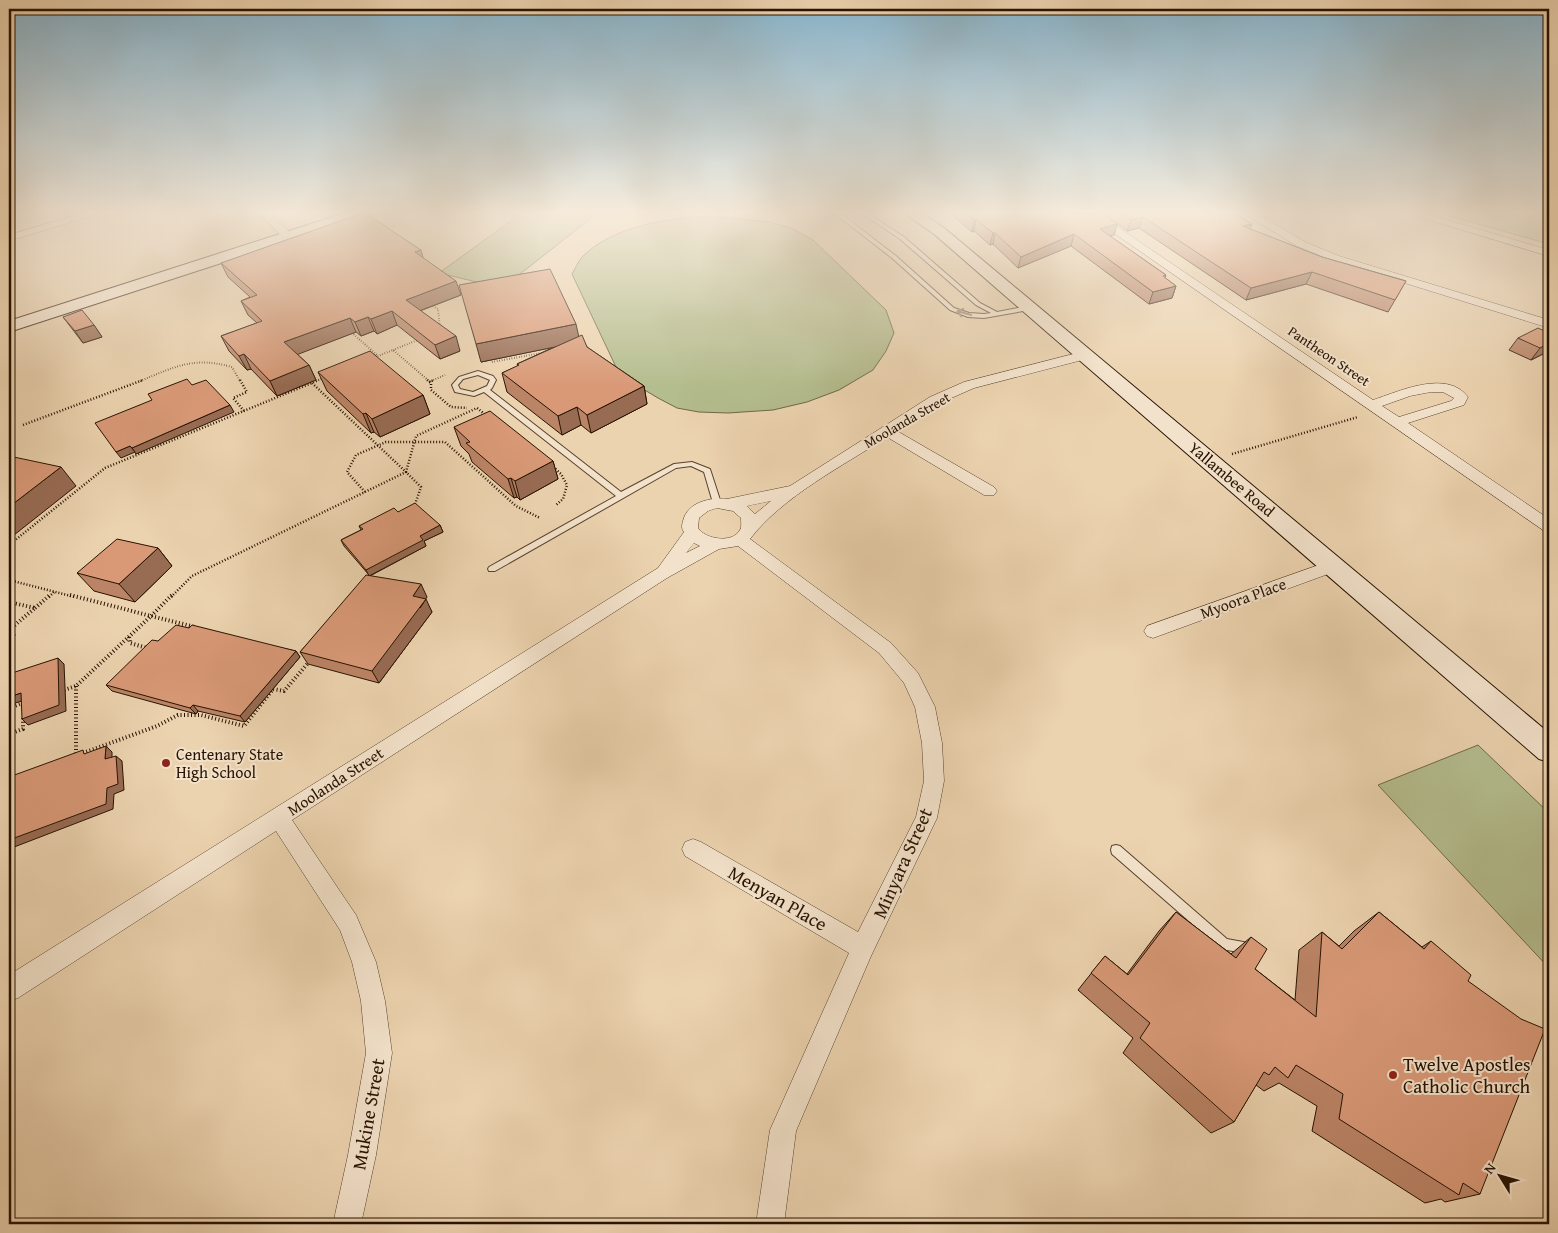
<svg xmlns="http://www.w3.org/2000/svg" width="1558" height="1233" viewBox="0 0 1558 1233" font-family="'Gentium Book Plus',serif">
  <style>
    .green { fill: #b4bd8e; stroke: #6e6848 }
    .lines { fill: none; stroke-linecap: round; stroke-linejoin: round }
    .lane-casing { stroke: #58422c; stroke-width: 2 }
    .street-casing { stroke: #58422c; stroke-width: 1 }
    .secondary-casing { stroke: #271201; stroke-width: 2 }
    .path-far2 { stroke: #271201; stroke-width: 2; stroke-dasharray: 0.5 2; stroke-linecap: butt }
    .path-far1 { stroke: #271201; stroke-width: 2.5; stroke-dasharray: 1 2; stroke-linecap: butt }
    .path { stroke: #271201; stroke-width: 4; stroke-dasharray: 1 2.5; stroke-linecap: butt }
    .lane { fill: #f3e2cb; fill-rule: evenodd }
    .street { fill: #f3e2cb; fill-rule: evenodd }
    .secondary { fill: #f3e2cb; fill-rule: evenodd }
    .wall { fill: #bb8466; stroke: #271201 }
    .shaded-wall { fill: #986b53; stroke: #271201 }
    .building { fill: #d99977; stroke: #271201 }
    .oneway { stroke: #978470 }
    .poi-dot { fill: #8f2418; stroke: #f3e2cb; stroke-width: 2 }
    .labels { text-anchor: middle; stroke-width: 4; stroke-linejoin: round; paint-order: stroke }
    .far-street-label { font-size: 14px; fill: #271201; stroke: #f3e2cb }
    .street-label { font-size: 16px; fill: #271201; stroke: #f3e2cb }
    .poi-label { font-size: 16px; fill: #271201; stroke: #f3e2cb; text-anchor: start }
    .near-street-label { font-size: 19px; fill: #271201; stroke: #f3e2cb }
    .near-poi-label { font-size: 19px; fill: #271201; stroke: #f3e2cb; text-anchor: start }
  </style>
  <rect width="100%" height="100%" fill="#ecd3af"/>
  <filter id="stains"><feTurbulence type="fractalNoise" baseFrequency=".004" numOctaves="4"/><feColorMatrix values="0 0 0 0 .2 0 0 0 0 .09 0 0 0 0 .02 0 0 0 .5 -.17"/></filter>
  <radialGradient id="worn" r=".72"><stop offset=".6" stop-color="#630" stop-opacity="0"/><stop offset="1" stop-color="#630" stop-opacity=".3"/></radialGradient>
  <g class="green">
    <path d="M522,213H580L594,216L502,288L439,273Z"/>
    <path d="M1439,213H1549V244Z"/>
    <path d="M710,216L770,222L791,228L813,240L886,310L894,333L886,351L873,370L839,390L807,402L773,410L728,413L699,412L677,408L658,398L633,383L616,367L572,274C575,269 578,262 582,257C613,226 668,218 710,216Z"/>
    <path d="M1478,745L1549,813V968L1378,785Z"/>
  </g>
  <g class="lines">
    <defs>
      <g id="lane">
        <path d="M834,213H840L896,256L954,308L969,313L984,314L991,313L976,305L900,239L861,213H867L904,237L980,303L997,312L1029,306L1032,308L1029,310L984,318L968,317L950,310L892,258Z"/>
        <path d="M478,371L493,376L496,380L492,388L490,390L621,492L674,464L692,462L710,469L721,503L717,506L713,503L704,472L691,466L676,468L495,571H489L488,569L489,567L616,496L484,392L474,396L455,392L452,385L459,377ZM478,375L490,380L487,386L473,392L460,389L458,385L463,379Z"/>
        <path d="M1116,845L1120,846L1227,939L1254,944L1256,948L1254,952L1250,954L1221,949L1112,854L1111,850L1112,846Z"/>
      </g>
      <g id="street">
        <path d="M84,213H101L9,241V235Z"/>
        <path d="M259,213H270L292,235L293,237L292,239H284Z"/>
        <path d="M1085,213H1097L1373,400C1400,391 1447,369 1468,397L1464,405L1408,423L1549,519V531L1543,530ZM1431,392H1443L1454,398L1451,401L1399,417L1382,406L1410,396Z"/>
        <path d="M1243,213H1256L1305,242L1339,256L1549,320V328L1331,260L1297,246Z"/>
        <path d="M1406,213H1423L1549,250V256Z"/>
        <path d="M1085,351L1090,352L1091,355L1090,358L974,388L940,403L897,431L994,487L997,491L994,495H984L887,437C843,466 783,496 750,539L891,643L918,673L935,707L942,743L944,781L937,818L871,956L796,1131L784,1224H756L770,1130L849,953L685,856L682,849L685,842L693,839L701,842L858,932L916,817L924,781L922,743L915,707L904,683L879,653L738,546L719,549L667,578L292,820L356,915L376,962L385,1001L392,1053L376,1155L361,1224H333L348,1155L366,1053L361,1001L352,962L340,930L276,831L18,998L9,1001V975L658,568L684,532C681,528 682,525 683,521C687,502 711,497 727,499L790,486L930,397L964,382ZM771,501L755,514L747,506ZM717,508L733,511L741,518C741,522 742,527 740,530C732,544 705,539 698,528L699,518L708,511ZM694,543L700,546L686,553Z"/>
        <path d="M1333,560L1339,562L1341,566L1339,570L1153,638L1147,636L1144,631L1147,626Z"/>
      </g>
      <g id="secondary">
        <path d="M345,213H368L366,216L9,332V321Z"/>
        <path d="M904,213H922L944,228L1549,733V762L1539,759L934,234Z"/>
      </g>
    </defs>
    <use href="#lane" class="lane-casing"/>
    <use href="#street" class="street-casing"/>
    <use href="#secondary" class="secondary-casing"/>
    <g class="path-far2">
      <path d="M433,306L438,309L440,329"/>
      <path d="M350,331L378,356"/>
      <path d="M393,350L420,339"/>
      <path d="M373,358L393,350L429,381"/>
      <path d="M492,362L547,352"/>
      <path d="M140,381C175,367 193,356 232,367L240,381"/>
      <path d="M316,381L323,378"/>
      <path d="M431,381L445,375"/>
    </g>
    <g class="path-far1">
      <path d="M240,380L247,392L233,398L244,411"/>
      <path d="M427,380L431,383V390L451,407L467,408"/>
      <path d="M429,382L434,380"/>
      <path d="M23,425L143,380"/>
      <path d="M1232,454L1358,417"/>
      <path d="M551,465L561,474L567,485L563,499L556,505"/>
      <path d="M365,492L347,472L356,455L386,442H445L516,506L540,518"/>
      <path d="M414,507L421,487L406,472L416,436L477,408L487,416"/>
      <path d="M9,545L105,468L319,380"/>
      <path d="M9,580L75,597"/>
      <path d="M49,597L54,592"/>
      <path d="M171,597L192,576L406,472L312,383"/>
    </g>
    <g class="path">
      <path d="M70,595L151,616L172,595"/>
      <path d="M9,602L35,608L9,630"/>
      <path d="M35,608L50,595"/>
      <path d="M9,631L15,633L9,639"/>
      <path d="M129,637L130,643L147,648"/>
      <path d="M76,686V756"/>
      <path d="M61,691L76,686L151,616L195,627"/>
      <path d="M9,708L23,703V705"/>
      <path d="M9,734L23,729V717"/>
      <path d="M83,753L157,726L178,715H201L244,726L273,689L284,691L309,662"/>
    </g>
    <use href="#lane" class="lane"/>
    <use href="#street" class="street"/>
    <use href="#secondary" class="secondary"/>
  </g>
  <g class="wall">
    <path d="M950,213H1234L1250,229L1322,257L1406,281L1388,312L1306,284L1246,300L1139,228L1127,231L1117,224L1114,235L1110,236L1166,275L1165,278L1176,286L1172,298L1149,304L1071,246L1018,268L993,244L990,245L974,231L972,232Z"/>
    <path d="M423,258L461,295L420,311L460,351L440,359L397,325L377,334L374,331L361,336L356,332L297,354L309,365L316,380L277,396L251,369L247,370L229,351L221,336L257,323L248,315L241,301L250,297L228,277L221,263Z"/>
    <path d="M63,317L94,325L102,337L83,343Z"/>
    <path d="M579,336L587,347L644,386L647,404L591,433L581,425L562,435L507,392L502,373L518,366L517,364L554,347L481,362Z"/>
    <path d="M1518,338L1549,351L1531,360L1509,350Z"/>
    <path d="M318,372L423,395L430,414L380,437L374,432L371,433L327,391Z"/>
    <path d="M454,427L553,461L558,479L520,500L517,497L514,498L472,462L469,454L461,446Z"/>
    <path d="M398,512L440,525L443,532L424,541L426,546L370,576L427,597L425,599L432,612L379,683L308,664L300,652L369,575L344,546L341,540L361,530L359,526Z"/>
    <path d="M158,548L172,566L135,602L94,591L77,573Z"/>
    <path d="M189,628L296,651L300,657L245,722L198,711L196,714L112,691L106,685L158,641Z"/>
    <path d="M1176,912L1231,954L1251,937L1255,969L1295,1000L1299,950L1322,932L1339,946L1354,931L1379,912L1422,947L1431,941L1468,981L1480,1194L1445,1202L1441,1199L1425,1203L1312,1131L1317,1106L1279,1083L1264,1091L1256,1085L1234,1122L1211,1133L1123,1053L1133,1038L1078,990L1105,956L1127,974L1159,931Z"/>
  </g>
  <g class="shaded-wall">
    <path d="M1143,217L1139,228L1127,231L1131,220Z"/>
    <path d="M974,220H976L974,231L972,232Z"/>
    <path d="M1117,224L1114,235L1096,240L1100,229Z"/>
    <path d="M1252,224L1248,235L1243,226Z"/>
    <path d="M993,233H995L993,244L990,245Z"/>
    <path d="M1074,234L1071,246L1018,268L1021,257Z"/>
    <path d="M421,250L425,264L415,252Z"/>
    <path d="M1312,272L1306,284L1246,300L1251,288Z"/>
    <path d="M456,281L461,295L411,314L406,300Z"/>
    <path d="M1176,286L1172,298L1149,304L1153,292Z"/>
    <path d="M392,311L397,325L377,334L371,319Z"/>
    <path d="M368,317L374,331L361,336L355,322Z"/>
    <path d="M350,318L356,332L291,357L284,342Z"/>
    <path d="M576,324L580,342L481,362L476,344Z"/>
    <path d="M94,325L102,337L83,343L75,331Z"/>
    <path d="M456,336L460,351L440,359L435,345Z"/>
    <path d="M1549,343V351L1531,360L1540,348Z"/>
    <path d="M244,354L251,369L247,370L239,356Z"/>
    <path d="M309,365L316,380L277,396L270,381Z"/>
    <path d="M644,386L647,404L591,433L587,415Z"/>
    <path d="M423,395L430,414L380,437L372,419Z"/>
    <path d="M230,405L234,412L136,454L132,448Z"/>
    <path d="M577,407L581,425L562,435L558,416Z"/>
    <path d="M366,413L374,432L371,433L363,414Z"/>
    <path d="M130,446L135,452L121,458L116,452Z"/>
    <path d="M553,461L558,479L520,500L515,481Z"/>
    <path d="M61,467L76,486L9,539V507Z"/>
    <path d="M511,478L517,497L514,498L508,479Z"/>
    <path d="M440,525L443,532L424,541L426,546L369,576L366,570L420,536Z"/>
    <path d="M158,548L172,566L135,602L119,584Z"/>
    <path d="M421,584L427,597L420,608L426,599L432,612L379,683L372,671L413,596Z"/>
    <path d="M296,651L300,657L245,722L240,716Z"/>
    <path d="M58,658L64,664L66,711L28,725L22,719Z"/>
    <path d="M21,693L28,699L9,705V697Z"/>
    <path d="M193,705L198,711L196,714L190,708Z"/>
    <path d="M106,746L112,752V764L105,759Z"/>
    <path d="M116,756L122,761L124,790L114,794L113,809L9,849V840L107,788Z"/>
  </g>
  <g class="building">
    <path d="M363,213H365L421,250L415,252L456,281L406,300L456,336L435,345L392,311L371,319L368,317L355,322L350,318L284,342L309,365L270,381L244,354L239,356L221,336L262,321L241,301L257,295L221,263Z"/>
    <path d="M965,213H1102L1117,224L1100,229L1166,275L1163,276L1176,286L1153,292L1074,234L1021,257L995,233H993L976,220H974Z"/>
    <path d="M1120,213H1234L1252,224L1243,226L1322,257L1406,281L1395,300L1312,272L1251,288L1143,217L1131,220Z"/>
    <path d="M550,269L576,324L476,344L459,285Z"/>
    <path d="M82,310L94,325L75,331L63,317Z"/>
    <path d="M1538,328L1549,333V343L1540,348L1518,338Z"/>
    <path d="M582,335L587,347L644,386L587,415L577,407L558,416L502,373L519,365L517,364Z"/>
    <path d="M370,351L423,395L372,419L366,413L363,414L318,372Z"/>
    <path d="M187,379L192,385L206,380L230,405L132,448L130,446L116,452L95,423L152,400L148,394Z"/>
    <path d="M490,411L553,461L515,481L511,478L508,479L466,443L470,442L454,427Z"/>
    <path d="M9,456L61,467L9,507Z"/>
    <path d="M415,503L440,525L420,536L423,540L366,570L341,540L363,529L359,526L394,508L398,512Z"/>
    <path d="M117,539L158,548L119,584L77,573Z"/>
    <path d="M366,575L421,584L413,596L426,599L372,671L300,652Z"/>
    <path d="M176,625L189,628L192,625L296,651L240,716L193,705L190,708L106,685L152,640L158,641Z"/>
    <path d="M58,658L59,705L22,719L21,693L9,697V674Z"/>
    <path d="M106,746L105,759L116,756L118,784L107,788L106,804L9,840V777L83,750L84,754Z"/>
    <path d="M1176,912L1236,958L1251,937L1267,949L1255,969L1316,1017L1322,932L1342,949L1379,912L1424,949L1431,941L1471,975L1468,981L1521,1019L1545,1029L1480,1194L1463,1183L1459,1195L1339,1119L1343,1094L1296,1065L1288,1078L1275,1067L1269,1075L1264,1072L1234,1122L1140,1038L1150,1023L1091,973L1105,956L1128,975Z"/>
  </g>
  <defs><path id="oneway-shaft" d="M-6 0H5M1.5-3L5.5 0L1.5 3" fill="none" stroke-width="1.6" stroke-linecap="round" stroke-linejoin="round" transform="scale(1.25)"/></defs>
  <use class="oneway" href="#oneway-shaft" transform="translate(964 313) rotate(-164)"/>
  <linearGradient id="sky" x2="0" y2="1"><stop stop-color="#88b6cf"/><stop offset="0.55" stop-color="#f6ebdb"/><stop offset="1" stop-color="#f6ebdb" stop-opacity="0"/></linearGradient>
  <rect width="1558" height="386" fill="url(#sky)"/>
  <g class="poi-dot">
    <circle cx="166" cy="763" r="5"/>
    <circle cx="1393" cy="1075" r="5"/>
  </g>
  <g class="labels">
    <g class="far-street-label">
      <text transform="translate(1329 356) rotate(34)" y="5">Pantheon Street</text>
      <text transform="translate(907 420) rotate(-30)" y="5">Moolanda Street</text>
    </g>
    <g class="street-label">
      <text transform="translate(1232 479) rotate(40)" y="6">Yallambee Road</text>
      <text transform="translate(1243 598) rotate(-20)" y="6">Myoora Place</text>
      <text transform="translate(335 781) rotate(-33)" y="6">Moolanda Street</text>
    </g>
    <g class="poi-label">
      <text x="176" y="760">Centenary State<tspan x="176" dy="18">High School</tspan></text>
    </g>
    <g class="near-street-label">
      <text transform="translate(902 863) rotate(-66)" y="7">Minyara Street</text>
      <text transform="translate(778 898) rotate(30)" y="7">Menyan Place</text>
      <text transform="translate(368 1114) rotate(-80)" y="7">Mukine Street</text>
    </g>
    <g class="near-poi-label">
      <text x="1403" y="1071">Twelve Apostles<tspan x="1403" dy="22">Catholic Church</tspan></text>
    </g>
  </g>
  <rect width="1558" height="1233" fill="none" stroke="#ecd3af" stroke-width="30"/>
  <rect x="10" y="10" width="1538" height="1213" fill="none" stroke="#271201" stroke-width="2.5"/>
  <rect x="15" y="15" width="1528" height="1203" fill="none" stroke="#271201"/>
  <g transform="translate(1500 1176) rotate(307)" stroke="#f3e2cb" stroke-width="4" paint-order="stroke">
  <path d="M0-4L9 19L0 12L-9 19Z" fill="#271201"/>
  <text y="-8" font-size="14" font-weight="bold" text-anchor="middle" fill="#271201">N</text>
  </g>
  <rect width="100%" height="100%" filter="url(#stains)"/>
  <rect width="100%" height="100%" fill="url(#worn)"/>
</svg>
